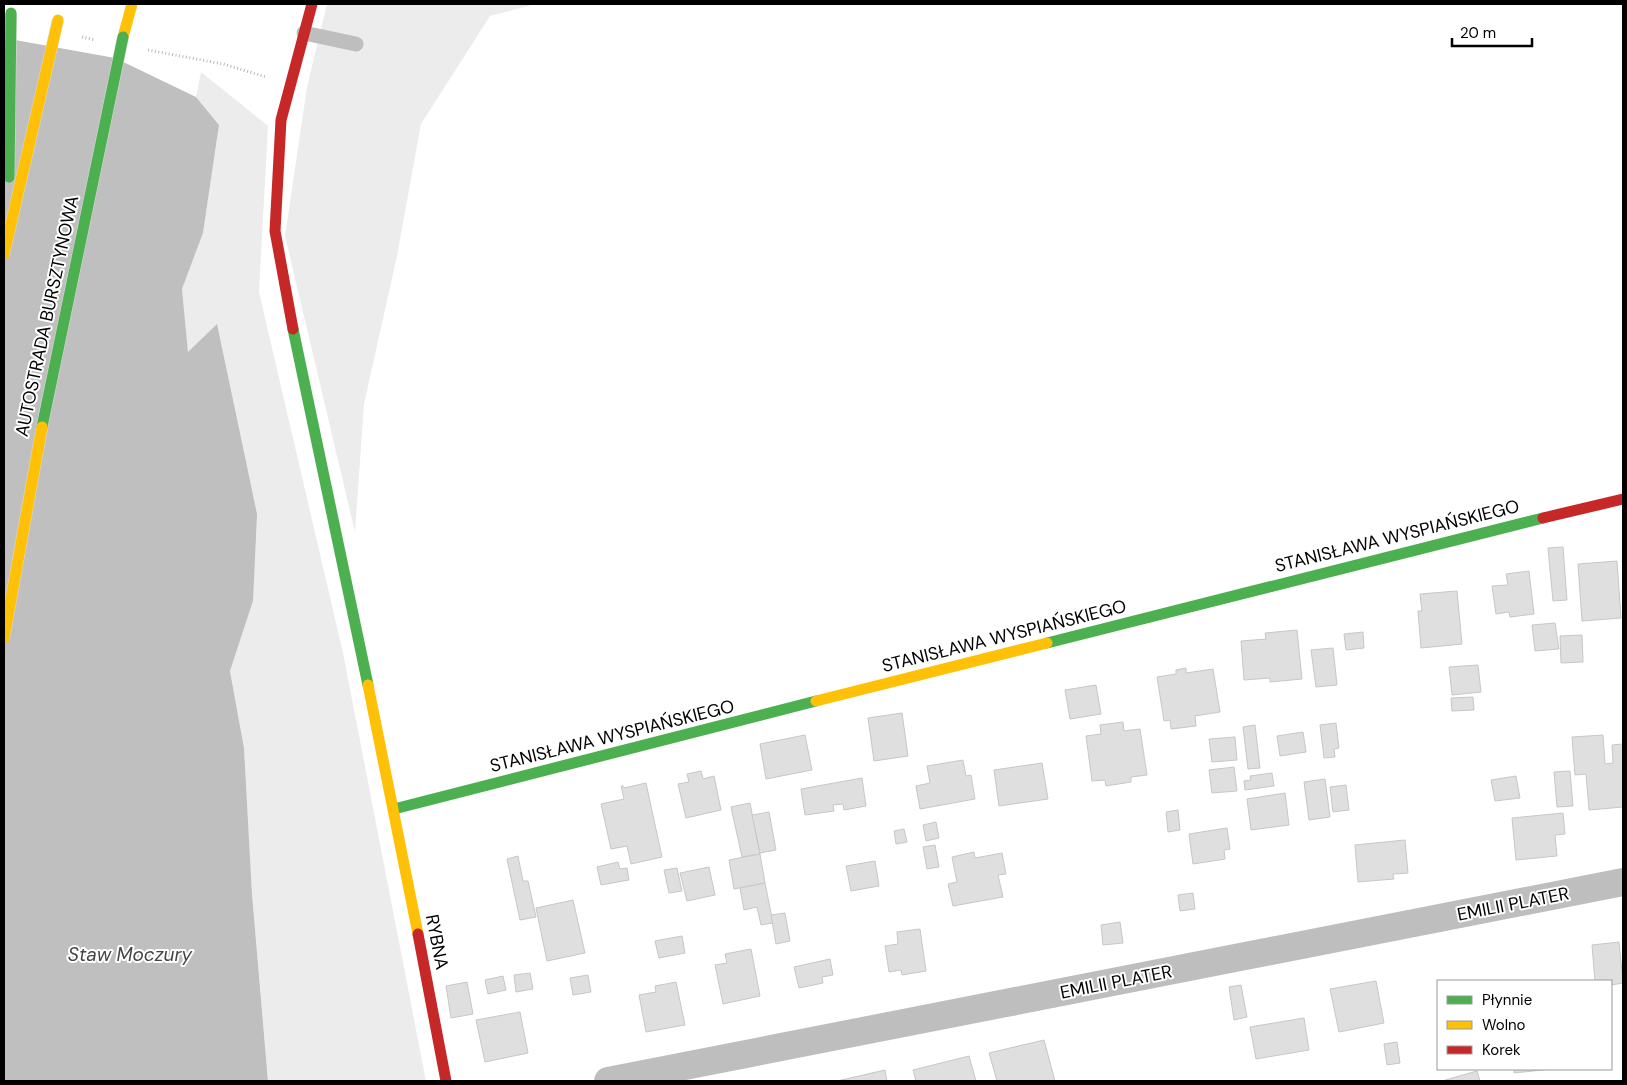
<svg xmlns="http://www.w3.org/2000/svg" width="1627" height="1085" viewBox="0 0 1627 1085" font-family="'DM Sans',sans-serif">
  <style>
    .green { fill: #ececec }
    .water { fill: #bfbfbf }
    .building { fill: #dfdfdf; stroke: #c7c7c7 }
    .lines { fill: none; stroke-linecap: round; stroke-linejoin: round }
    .path { stroke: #b9b9b9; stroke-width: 3; stroke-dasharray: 1 2.5; stroke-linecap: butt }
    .lane { stroke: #bebebe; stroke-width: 15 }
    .street { stroke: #bebebe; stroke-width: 28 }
    .fast { stroke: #4caf50; stroke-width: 11 }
    .slow { stroke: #ffc107; stroke-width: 11 }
    .jam { stroke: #c62828; stroke-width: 11 }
    .fast-bridge-casing { stroke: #dbdbdb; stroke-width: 12; stroke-linecap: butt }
    .slow-bridge-casing { stroke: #dbdbdb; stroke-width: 12; stroke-linecap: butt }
    .fast-bridge { stroke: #4caf50; stroke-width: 11 }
    .slow-bridge { stroke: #ffc107; stroke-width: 11 }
    .labels { text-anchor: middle; stroke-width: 4; stroke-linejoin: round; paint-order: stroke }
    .street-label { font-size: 18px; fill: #000; stroke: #fff }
    .water-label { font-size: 19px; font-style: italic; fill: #444; stroke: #fff }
  </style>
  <rect width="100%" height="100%" fill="#fff"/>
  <g class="green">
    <path d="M327,4H535L490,16L421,124L397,256L364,404L355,532L285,236L307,87Z"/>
    <path d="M201,72L268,126L259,292L343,653L426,1081H268V1078L252,894L244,748L230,671L253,601L216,325L188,353L182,289L203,233L219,125L196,97Z"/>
  </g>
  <path class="water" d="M4,38L115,58L196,97L219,125L203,233L182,289L188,352L217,324L257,514L253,601L230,671L244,748L252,894L268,1081H4Z"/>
  <g class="building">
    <path d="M1563,547L1567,600L1553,601L1548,548Z"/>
    <path d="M1617,561L1621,618L1582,621L1578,564Z"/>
    <path d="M1529,571L1534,614L1510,617L1509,612L1496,614L1492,586L1508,585L1506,574Z"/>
    <path d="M1457,591L1462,644L1421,648L1418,611H1422L1420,594Z"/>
    <path d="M1555,623L1559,649L1535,651L1532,625Z"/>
    <path d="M1297,630L1302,679L1270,682V678L1244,680L1241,641L1266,639L1265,633Z"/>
    <path d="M1363,632L1364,648L1346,650L1344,634Z"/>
    <path d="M1582,635L1583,662L1561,663L1560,636Z"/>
    <path d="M1333,648L1337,685L1316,687L1311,650Z"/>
    <path d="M1478,665L1481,692L1452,695L1449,667Z"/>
    <path d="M1186,668V673L1213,669L1220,712L1195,716L1196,726L1171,729L1170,720L1164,721L1157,677L1176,674V670Z"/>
    <path d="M1096,685L1101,714L1070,719L1065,690Z"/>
    <path d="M1473,697L1474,710L1452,711L1451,698Z"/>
    <path d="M902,713L908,756L874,761L868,718Z"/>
    <path d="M1123,722L1124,731L1140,729L1147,775L1131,777V782L1106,786L1105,780L1092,781L1086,736L1101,734L1100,725Z"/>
    <path d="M1336,723L1339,748L1334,749L1335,757L1324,758L1320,725Z"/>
    <path d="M1255,725L1260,768L1248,769L1243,727Z"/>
    <path d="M1303,732L1306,752L1280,756L1277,736Z"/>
    <path d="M805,735L812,770L766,779L760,744Z"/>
    <path d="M1603,735L1605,764L1613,763L1612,745L1623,744V807L1589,810L1586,774L1575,775L1572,737Z"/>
    <path d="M1235,737L1237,760L1212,762L1209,739Z"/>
    <path d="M963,760L966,776L971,775L975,799L920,809L916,786L930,783L927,766Z"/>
    <path d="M1042,763L1048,799L999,806L994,770Z"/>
    <path d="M1234,767L1237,791L1212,793L1209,770Z"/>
    <path d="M701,771L703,779L714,776L721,810L686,818L678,784L689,782L687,774Z"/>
    <path d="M1570,771L1573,806L1557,807L1554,772Z"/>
    <path d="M1272,773L1274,786L1245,790L1244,781L1251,780L1250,776Z"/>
    <path d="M1516,776L1520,798L1495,801L1491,780Z"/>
    <path d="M862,778L866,806L844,810L843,804L833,805L834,811L805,815L801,789Z"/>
    <path d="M1325,779L1330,817L1309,820L1304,782Z"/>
    <path d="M646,783L662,857L631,864L627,846L611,849L601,804L624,799L621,786H623L624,788Z"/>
    <path d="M1346,785L1349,810L1333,812L1330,787Z"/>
    <path d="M1285,793L1289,825L1251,830L1247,799Z"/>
    <path d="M750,803L760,854L742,857L731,807Z"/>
    <path d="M1178,810L1180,830L1168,832L1166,812Z"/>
    <path d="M769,812L776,850L760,853L752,815Z"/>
    <path d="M1563,813L1565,834L1555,835L1557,856L1516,860L1512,818Z"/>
    <path d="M936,822L939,838L926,841L923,825Z"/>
    <path d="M1227,828L1230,849L1224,850L1225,859L1193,864L1189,834Z"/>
    <path d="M904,829L907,842L896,844L894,831Z"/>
    <path d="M1405,840L1408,873L1393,874L1394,879L1358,882L1355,845Z"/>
    <path d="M935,845L939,867L927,869L923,847Z"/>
    <path d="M974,852L975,858L1002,853L1006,874L998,875L1003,897L953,906L948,884L957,882L952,857Z"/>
    <path d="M760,854L765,883L734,889L729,860Z"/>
    <path d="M518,856L523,881H528L536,917L520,920L507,859Z"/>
    <path d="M875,861L879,886L851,891L846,866Z"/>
    <path d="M618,862L620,869L627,868L629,880L601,885L597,867Z"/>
    <path d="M709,867L715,895L687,901L680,873Z"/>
    <path d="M677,868L682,891L669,893L664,870Z"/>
    <path d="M765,883L773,923L761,925L757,907L744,910L740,888Z"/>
    <path d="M1193,893L1195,909L1180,911L1178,895Z"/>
    <path d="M573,900L585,953L547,961L536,908Z"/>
    <path d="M785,913L790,941L776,944L771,915Z"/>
    <path d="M1120,922L1123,943L1103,945L1101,925Z"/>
    <path d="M920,929L926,971L902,975L901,970L889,972L885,946L898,944L897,932Z"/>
    <path d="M682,936L685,953L659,958L655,941Z"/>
    <path d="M1619,942L1623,983L1611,985V981H1595L1592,945Z"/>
    <path d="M751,949L760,996L723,1004L715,965L727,963L725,954Z"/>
    <path d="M830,959L833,975L822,977L823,983L799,988L794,967Z"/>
    <path d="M530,973L533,989L516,992L514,975Z"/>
    <path d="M588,975L591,992L573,995L570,978Z"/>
    <path d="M503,976L506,990L488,994L485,980Z"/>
    <path d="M1376,981L1384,1023L1339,1032L1330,989Z"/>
    <path d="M467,982L473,1014L451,1018L446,986Z"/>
    <path d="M676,982L685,1025L646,1032L639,995L656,992L655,986Z"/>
    <path d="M1241,985L1247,1017L1234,1020L1229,987Z"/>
    <path d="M520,1012L528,1053L485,1062L476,1020Z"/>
    <path d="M1304,1018L1309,1050L1256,1059L1250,1027Z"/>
    <path d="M1044,1040L1055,1081H997L989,1053Z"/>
    <path d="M1397,1042L1400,1063L1387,1065L1384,1044Z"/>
    <path d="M969,1056L976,1081H916L913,1070Z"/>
    <path d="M1514,1069H1552L1514,1073Z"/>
    <path d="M885,1070L887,1081H837Z"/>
    <path d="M1477,1071L1480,1081H1442Z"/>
  </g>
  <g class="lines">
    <g class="path">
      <path d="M82,37L95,40"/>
      <path d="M148,50L223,64L266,77"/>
    </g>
    <path class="lane" d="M304,33L356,44"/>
    <path class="street" d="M608,1081L1623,882"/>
    <g class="fast">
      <path d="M293,329L368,685"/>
      <path d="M1047,643L1543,518"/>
      <path d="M394,809L816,701"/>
    </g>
    <g class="slow">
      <path d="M123,37L132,4"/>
      <path d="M368,685L418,934"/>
      <path d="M816,701L1047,643"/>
    </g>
    <g class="jam">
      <path d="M293,329L275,231L281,120L312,4"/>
      <path d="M1543,518L1623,499"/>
      <path d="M418,934L446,1081"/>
    </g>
    <defs>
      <g id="fast-bridge">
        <path d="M9,177L11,13"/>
        <path d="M42,427L123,37"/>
      </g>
      <g id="slow-bridge">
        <path d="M4,254L58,20"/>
        <path d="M4,638L42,427"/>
      </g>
    </defs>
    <use href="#fast-bridge" class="fast-bridge-casing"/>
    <use href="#slow-bridge" class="slow-bridge-casing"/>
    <use href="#fast-bridge" class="fast-bridge"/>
    <use href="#slow-bridge" class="slow-bridge"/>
  </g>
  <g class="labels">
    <g class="street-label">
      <text transform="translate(47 316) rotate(-78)" y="6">AUTOSTRADA BURSZTYNOWA</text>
      <text transform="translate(1397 536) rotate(-14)" y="6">STANISŁAWA WYSPIAŃSKIEGO</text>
      <text transform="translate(1004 636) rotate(-14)" y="6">STANISŁAWA WYSPIAŃSKIEGO</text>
      <text transform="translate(612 736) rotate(-14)" y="6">STANISŁAWA WYSPIAŃSKIEGO</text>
      <text transform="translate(1513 904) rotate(-11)" y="6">EMILII PLATER</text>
      <text transform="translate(437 942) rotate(79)" y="6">RYBNA</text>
      <text transform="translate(1116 982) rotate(-11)" y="6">EMILII PLATER</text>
    </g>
    <g class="water-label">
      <text x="130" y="961">Staw Moczury</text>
    </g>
  </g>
  <rect width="1627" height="1085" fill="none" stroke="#000000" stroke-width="10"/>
  <rect x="1437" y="980" width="175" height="90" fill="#ffffff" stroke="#999999"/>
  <rect x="1447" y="996" width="25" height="8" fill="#4caf50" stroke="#999999"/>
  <text x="1482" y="1005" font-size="15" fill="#000000">Płynnie</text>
  <rect x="1447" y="1021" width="25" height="8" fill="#ffc107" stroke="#999999"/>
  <text x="1482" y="1030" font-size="15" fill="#000000">Wolno</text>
  <rect x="1447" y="1046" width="25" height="8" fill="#c62828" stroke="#999999"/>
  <text x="1482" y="1055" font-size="15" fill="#000000">Korek</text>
  <path d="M1452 38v8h80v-8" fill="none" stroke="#000000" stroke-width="2.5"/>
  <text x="1460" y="38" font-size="15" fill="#000000" stroke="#ffffff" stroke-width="4" paint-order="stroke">20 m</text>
</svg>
